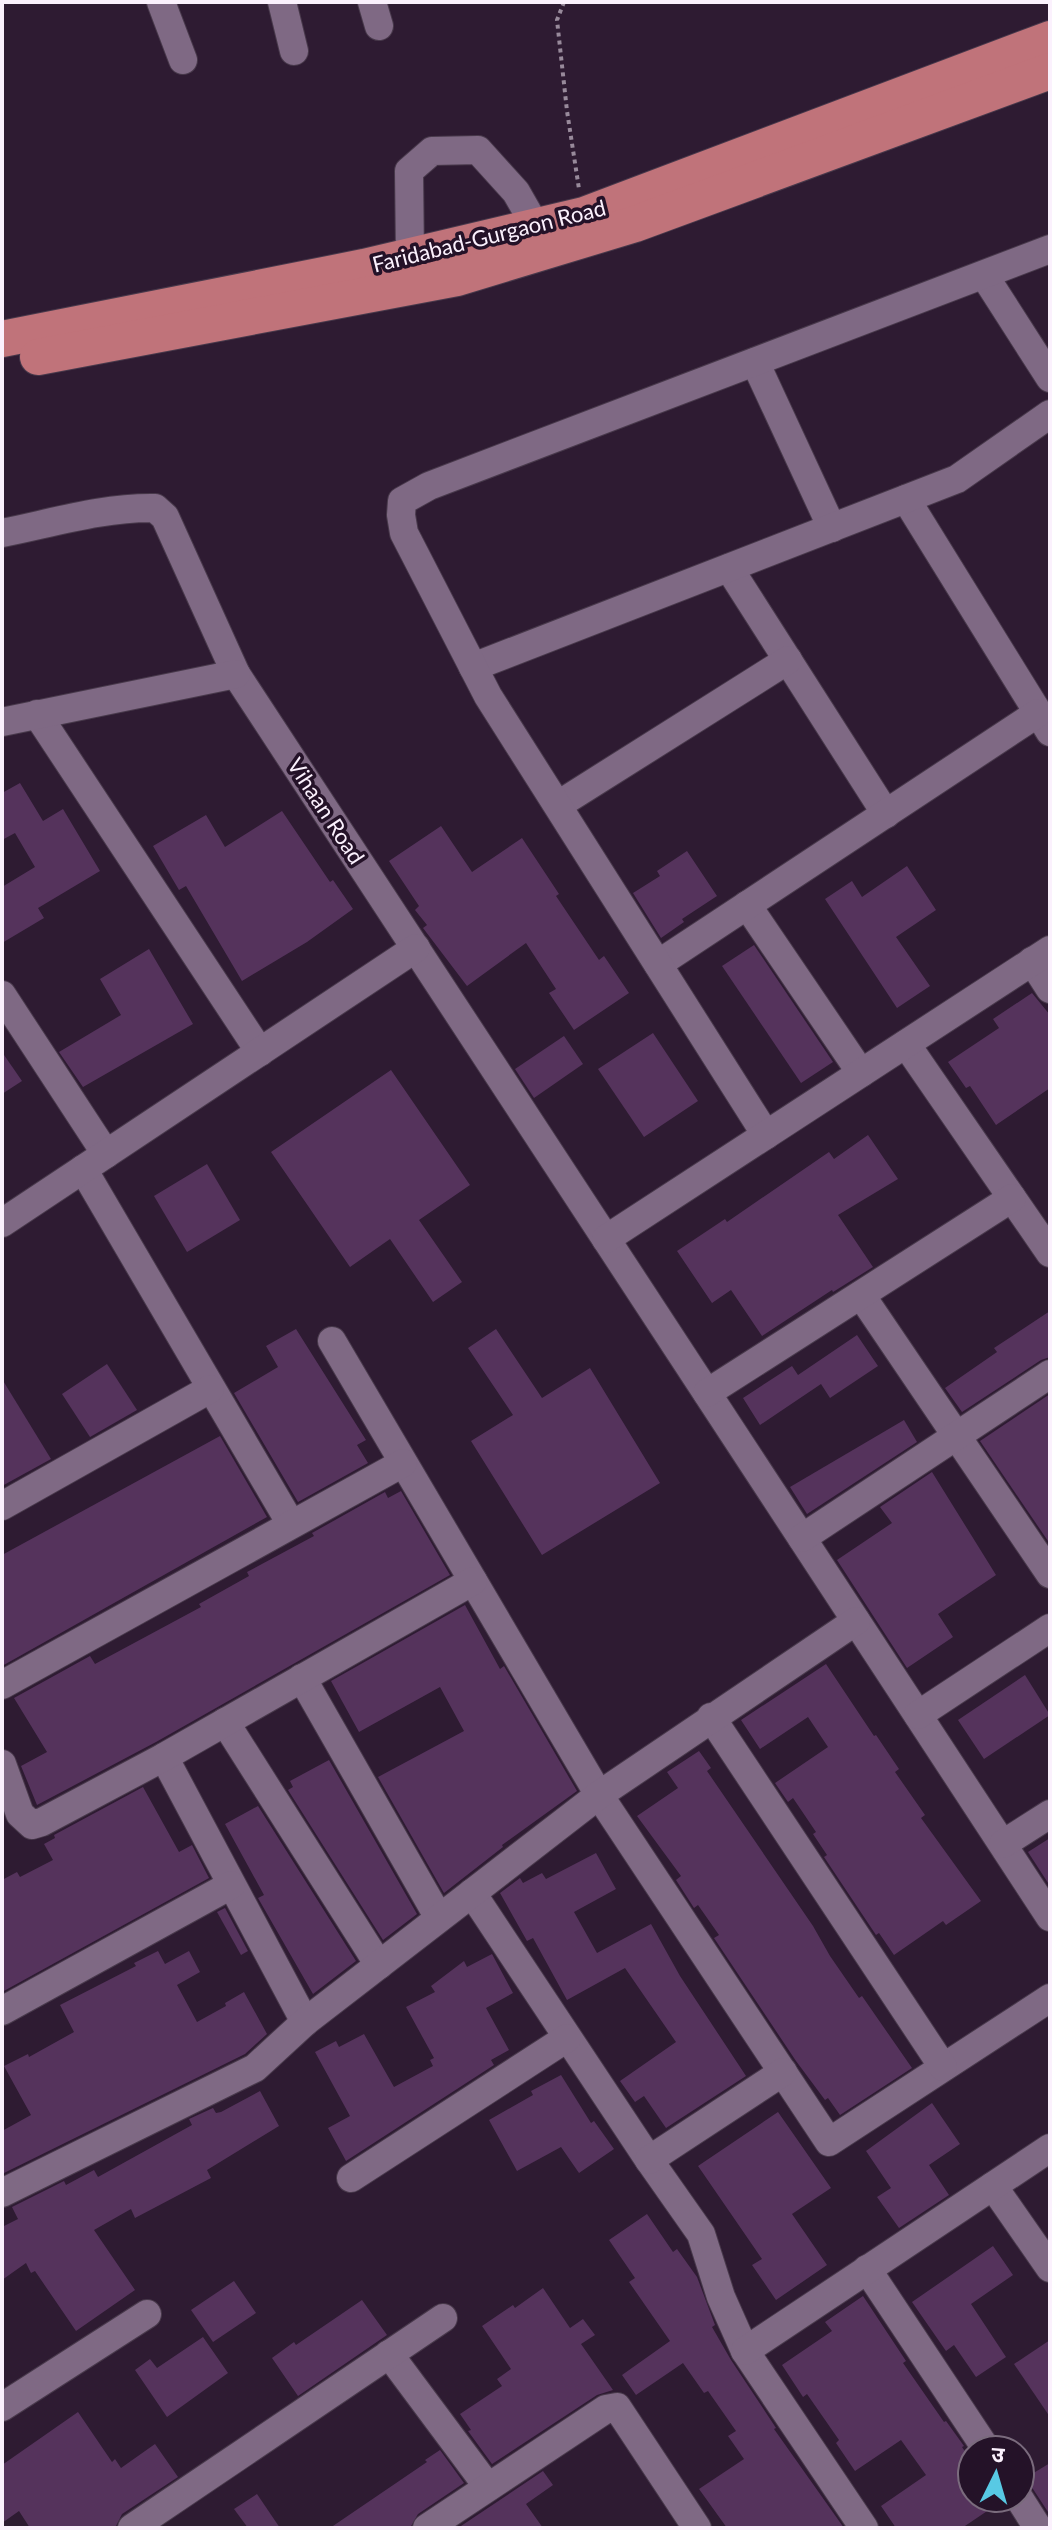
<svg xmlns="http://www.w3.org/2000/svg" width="1052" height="2530" viewBox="0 0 1052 2530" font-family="Lato,'Noto Sans Devanagari',sans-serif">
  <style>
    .building { fill: #55335c }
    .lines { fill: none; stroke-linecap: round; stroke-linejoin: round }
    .minor-casing { stroke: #48394b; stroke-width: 30 }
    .major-casing { stroke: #48394b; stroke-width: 38 }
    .path { stroke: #988a9b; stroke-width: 4; stroke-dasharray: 4 4; stroke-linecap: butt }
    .minor { stroke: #7f6984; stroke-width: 28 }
    .major { stroke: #c0737a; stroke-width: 36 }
    .labels { text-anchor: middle; stroke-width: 7; stroke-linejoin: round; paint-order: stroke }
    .street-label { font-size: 22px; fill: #fbf1fd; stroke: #241228 }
  </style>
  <rect width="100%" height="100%" fill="#2e1b32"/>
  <g class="building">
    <path d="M20,783L43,821L63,809L100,871L38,908L44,918L2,943V887L35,867L15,833L2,840V793Z"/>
    <path d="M282,811L330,882L333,880L353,909L307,942L242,981L186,886L179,890L153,846L206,815L225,847Z"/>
    <path d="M441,826L472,872L522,838L559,894L556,896L599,960L604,956L629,993L574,1030L549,993L556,989L526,943L467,986L423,928L427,925L415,910L419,906L389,861Z"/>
    <path d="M687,851L717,896L682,919L684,922L661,938L633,893L660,876L657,871Z"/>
    <path d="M907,866L936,910L896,937L930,986L897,1008L825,899L852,881L862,897Z"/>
    <path d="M754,945L833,1062L801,1083L722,966Z"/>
    <path d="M149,949L193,1024L83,1087L59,1052L121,1015L100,979Z"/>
    <path d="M1032,993L1050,1015V1088L996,1125L970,1086L966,1088L948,1062L999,1028L993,1019Z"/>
    <path d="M653,1033L698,1101L644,1137L598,1069Z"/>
    <path d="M564,1036L583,1064L534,1098L515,1069Z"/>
    <path d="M2,1052L22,1081L2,1094Z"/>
    <path d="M391,1070L470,1185L419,1220L462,1282L433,1302L390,1239L350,1267L271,1152Z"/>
    <path d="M868,1135L898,1179L838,1215L873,1267L833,1292L832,1290L762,1336L731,1290L712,1303L677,1251L725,1219L727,1222L829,1152L834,1159Z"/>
    <path d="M207,1164L240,1220L187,1252L154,1196Z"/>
    <path d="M1050,1311V1357L1041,1360L962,1412L945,1388L997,1352L994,1348Z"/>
    <path d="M296,1329L366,1440L357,1445L368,1463L298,1502L234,1393L278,1367L266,1346Z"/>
    <path d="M496,1329L542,1398L590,1368L660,1483L542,1555L471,1441L513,1415L468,1348Z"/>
    <path d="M857,1335L878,1366L830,1398L821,1384L760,1425L743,1398L792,1366L798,1375Z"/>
    <path d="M107,1364L137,1410L90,1437L62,1394Z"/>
    <path d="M2,1379L51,1459L2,1486Z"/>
    <path d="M1050,1394V1544L980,1441Z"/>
    <path d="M904,1420L917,1442L807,1514L790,1487Z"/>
    <path d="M220,1436L267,1517L2,1666V1555Z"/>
    <path d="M932,1472L996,1575L938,1614L953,1637L907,1668L837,1560L892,1523L880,1507Z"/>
    <path d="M401,1491L450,1575L156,1742L37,1805L21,1766L47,1752L14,1698L90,1656L95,1664L201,1607L199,1604L249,1576L247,1572L314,1536L312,1533L385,1492L388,1498Z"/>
    <path d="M465,1605L500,1669L504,1666L577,1791L502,1845L503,1847L444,1893L378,1777L464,1731L440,1687L359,1732L331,1681Z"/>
    <path d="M826,1664L874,1736L876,1735L899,1769L895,1772L925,1815L921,1818L981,1901L946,1925L943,1921L894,1955L879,1933L876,1935L824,1857L827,1855L813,1834L816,1832L793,1798L788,1802L775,1783L828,1747L808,1717L760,1749L741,1720Z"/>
    <path d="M1025,1675L1050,1715L984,1759L958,1720Z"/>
    <path d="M699,1751L711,1768L707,1771L813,1926L830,1956L859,1998L862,1996L912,2068L840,2115L828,2098L825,2100L796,2061L714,1938L719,1935L698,1905L694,1908L676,1880L681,1876L637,1816L678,1788L667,1772Z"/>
    <path d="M329,1760L417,1914L383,1940L288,1790L293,1787L290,1781Z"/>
    <path d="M143,1787L179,1852L192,1845L209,1878L2,1992V1880L17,1872L20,1877L53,1860L44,1844L55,1838L54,1835Z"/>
    <path d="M258,1806L356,1961L313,1994L258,1898L264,1895L225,1824Z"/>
    <path d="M1050,1838V1886L1028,1852Z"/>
    <path d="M596,1853L616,1889L574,1912L597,1953L651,1924L680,1976L746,2076L666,2128L644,2096L635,2102L620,2081L676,2042L625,1968L567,2000L533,1938L527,1941L500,1893L520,1878L523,1883L542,1873L546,1879Z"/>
    <path d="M225,1908L248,1951L241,1955L217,1912Z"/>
    <path d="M158,1951L165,1964L189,1951L200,1972L177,1985L197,2022L226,2006L225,2003L244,1992L267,2034L245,2054L2,2174V2131L31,2115L4,2066L28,2054L29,2057L74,2032L60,2005L136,1966L134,1963Z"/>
    <path d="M492,1954L513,1993L486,2008L509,2050L491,2060L494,2065L346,2161L328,2128L350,2116L315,2052L336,2041L339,2047L364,2034L394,2087L433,2066L430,2060L434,2058L406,2007L435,1992L431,1986L464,1961L467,1967Z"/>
    <path d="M561,2075L591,2123L594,2121L614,2149L579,2173L561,2147L517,2171L489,2120L533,2095L531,2091Z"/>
    <path d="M260,2091L279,2126L207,2170L211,2178L135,2218L131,2209L94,2230L135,2290L76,2331L35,2271L31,2273L26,2263L2,2280V2227L18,2219L12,2207L64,2181L66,2185L94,2170L98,2177L192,2125L189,2119L213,2108L216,2113L221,2112Z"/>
    <path d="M932,2103L960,2144L929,2165L949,2195L899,2228L877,2197L891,2188L866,2151Z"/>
    <path d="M778,2112L831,2188L792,2214L827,2265L776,2300L752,2265L762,2259L698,2166Z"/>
    <path d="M647,2214L673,2252L677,2249L697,2277L715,2325L712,2327L731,2360L776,2428L774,2429L844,2528H727L699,2489L744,2459L728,2436L736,2431L708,2391L704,2393L683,2363L636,2395L622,2375L670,2341L629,2282L635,2278L609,2240Z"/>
    <path d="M993,2246L1013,2275L971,2304L1006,2357L976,2377L954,2345L946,2351L912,2302Z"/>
    <path d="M234,2281L256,2313L213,2342L191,2310Z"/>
    <path d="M543,2288L570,2328L583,2319L595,2335L581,2344L613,2390L597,2395L492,2464L468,2431L471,2430L460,2414L502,2386L497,2379L511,2369L482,2326L513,2305L515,2308Z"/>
    <path d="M863,2296L906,2361L903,2363L944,2422L946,2421L964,2446L962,2447L972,2462V2498H1002V2501L962,2528H896L881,2506L926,2475L901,2440L855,2471L836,2443L839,2440L807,2394L803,2397L782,2365L832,2331L825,2322Z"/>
    <path d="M362,2300L387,2335L298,2396L272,2358L294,2342L296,2345Z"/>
    <path d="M203,2337L228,2373L167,2417L135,2370L150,2359L157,2368Z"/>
    <path d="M1050,2340V2417L1014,2364Z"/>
    <path d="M78,2412L112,2462L115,2459L121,2468L155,2444L178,2477L122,2514L115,2528H30L19,2511L2,2523V2465Z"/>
    <path d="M440,2450L464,2483L418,2514L410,2528H330L427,2462L425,2460Z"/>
    <path d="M1050,2463V2515L1033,2489L1022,2480Z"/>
    <path d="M543,2471L553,2485L526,2504L543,2528H458Z"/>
    <path d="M257,2494L280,2528H248L234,2509Z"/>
  </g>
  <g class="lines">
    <defs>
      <g id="minor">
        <path d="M161,2L183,60"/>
        <path d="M282,2L294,51"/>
        <path d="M372,2L379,26"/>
        <path d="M410,257L409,171L432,151L478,150L516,192L544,241"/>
        <path d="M984,275L1050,378"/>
        <path d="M755,362L832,528"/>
        <path d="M906,499L1050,732"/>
        <path d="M2,533C52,523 104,507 155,508L165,517L236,674L1050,1917"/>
        <path d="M729,568L886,814"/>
        <path d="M473,667L957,479L1050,414"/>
        <path d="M37,714L260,1052"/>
        <path d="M2,722L236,674"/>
        <path d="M558,805L788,660"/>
        <path d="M747,905L861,1073"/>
        <path d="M1032,961L1050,989"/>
        <path d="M658,964L1038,713"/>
        <path d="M2,995L106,1154"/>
        <path d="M906,1044L1050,1253"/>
        <path d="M766,1135L488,696L404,533L401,515L402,501L429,486L1050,249"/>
        <path d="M83,1169L291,1524"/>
        <path d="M2,1223L416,948"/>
        <path d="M606,1239L1050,950"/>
        <path d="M861,1295L1050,1574"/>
        <path d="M332,1341L599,1795L829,2142L1050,1998"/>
        <path d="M707,1393L1012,1198"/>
        <path d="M2,1506L210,1389"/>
        <path d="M802,1538L1050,1374"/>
        <path d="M302,1678L439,1918"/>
        <path d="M2,1685L403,1463"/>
        <path d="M918,1715L1050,1628"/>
        <path d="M711,1717L943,2067"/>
        <path d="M225,1722L379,1965"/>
        <path d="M164,1757L305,2022"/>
        <path d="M2,1764L20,1814L32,1825L42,1822L164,1757L473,1581"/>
        <path d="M1003,1844L1050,1814"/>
        <path d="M472,1893L649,2160L701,2234L721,2297L745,2351L864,2528"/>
        <path d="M2,2011L231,1885"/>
        <path d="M649,2160L783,2072"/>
        <path d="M351,2178L567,2038"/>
        <path d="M993,2186L1050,2268"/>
        <path d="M2,2193L255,2068L305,2022L599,1795L856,1621"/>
        <path d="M867,2269L987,2450"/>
        <path d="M745,2351L1050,2148"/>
        <path d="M389,2354L488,2487"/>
        <path d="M2,2407L147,2314"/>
        <path d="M1019,2498L1038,2528"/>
        <path d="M132,2528L443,2318"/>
        <path d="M427,2528L606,2409L617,2407L697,2528"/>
      </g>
      <g id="major">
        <path d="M2,339L364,267L584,215L1050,39"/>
        <path d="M38,357L457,278L635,224L1050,71"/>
      </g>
    </defs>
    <use href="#minor" class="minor-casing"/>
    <use href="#major" class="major-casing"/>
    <path class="path" d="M564,2L557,20L567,111L579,189"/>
    <use href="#minor" class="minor"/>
    <use href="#major" class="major"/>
  </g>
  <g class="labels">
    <g class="street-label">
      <text transform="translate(489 236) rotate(-14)" y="8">Faridabad-Gurgaon Road</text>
      <text transform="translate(326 811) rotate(57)" y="8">Vihaan Road</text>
    </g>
  </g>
  <rect width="1052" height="2530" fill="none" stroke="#fbf1fd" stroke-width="8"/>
  <g transform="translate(996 2474) rotate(5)"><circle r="38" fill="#241228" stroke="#7a6b7d" stroke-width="2"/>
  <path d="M0-6L14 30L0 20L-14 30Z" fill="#58c9e4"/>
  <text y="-12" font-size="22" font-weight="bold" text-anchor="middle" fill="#fbf1fd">उ</text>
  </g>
</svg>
